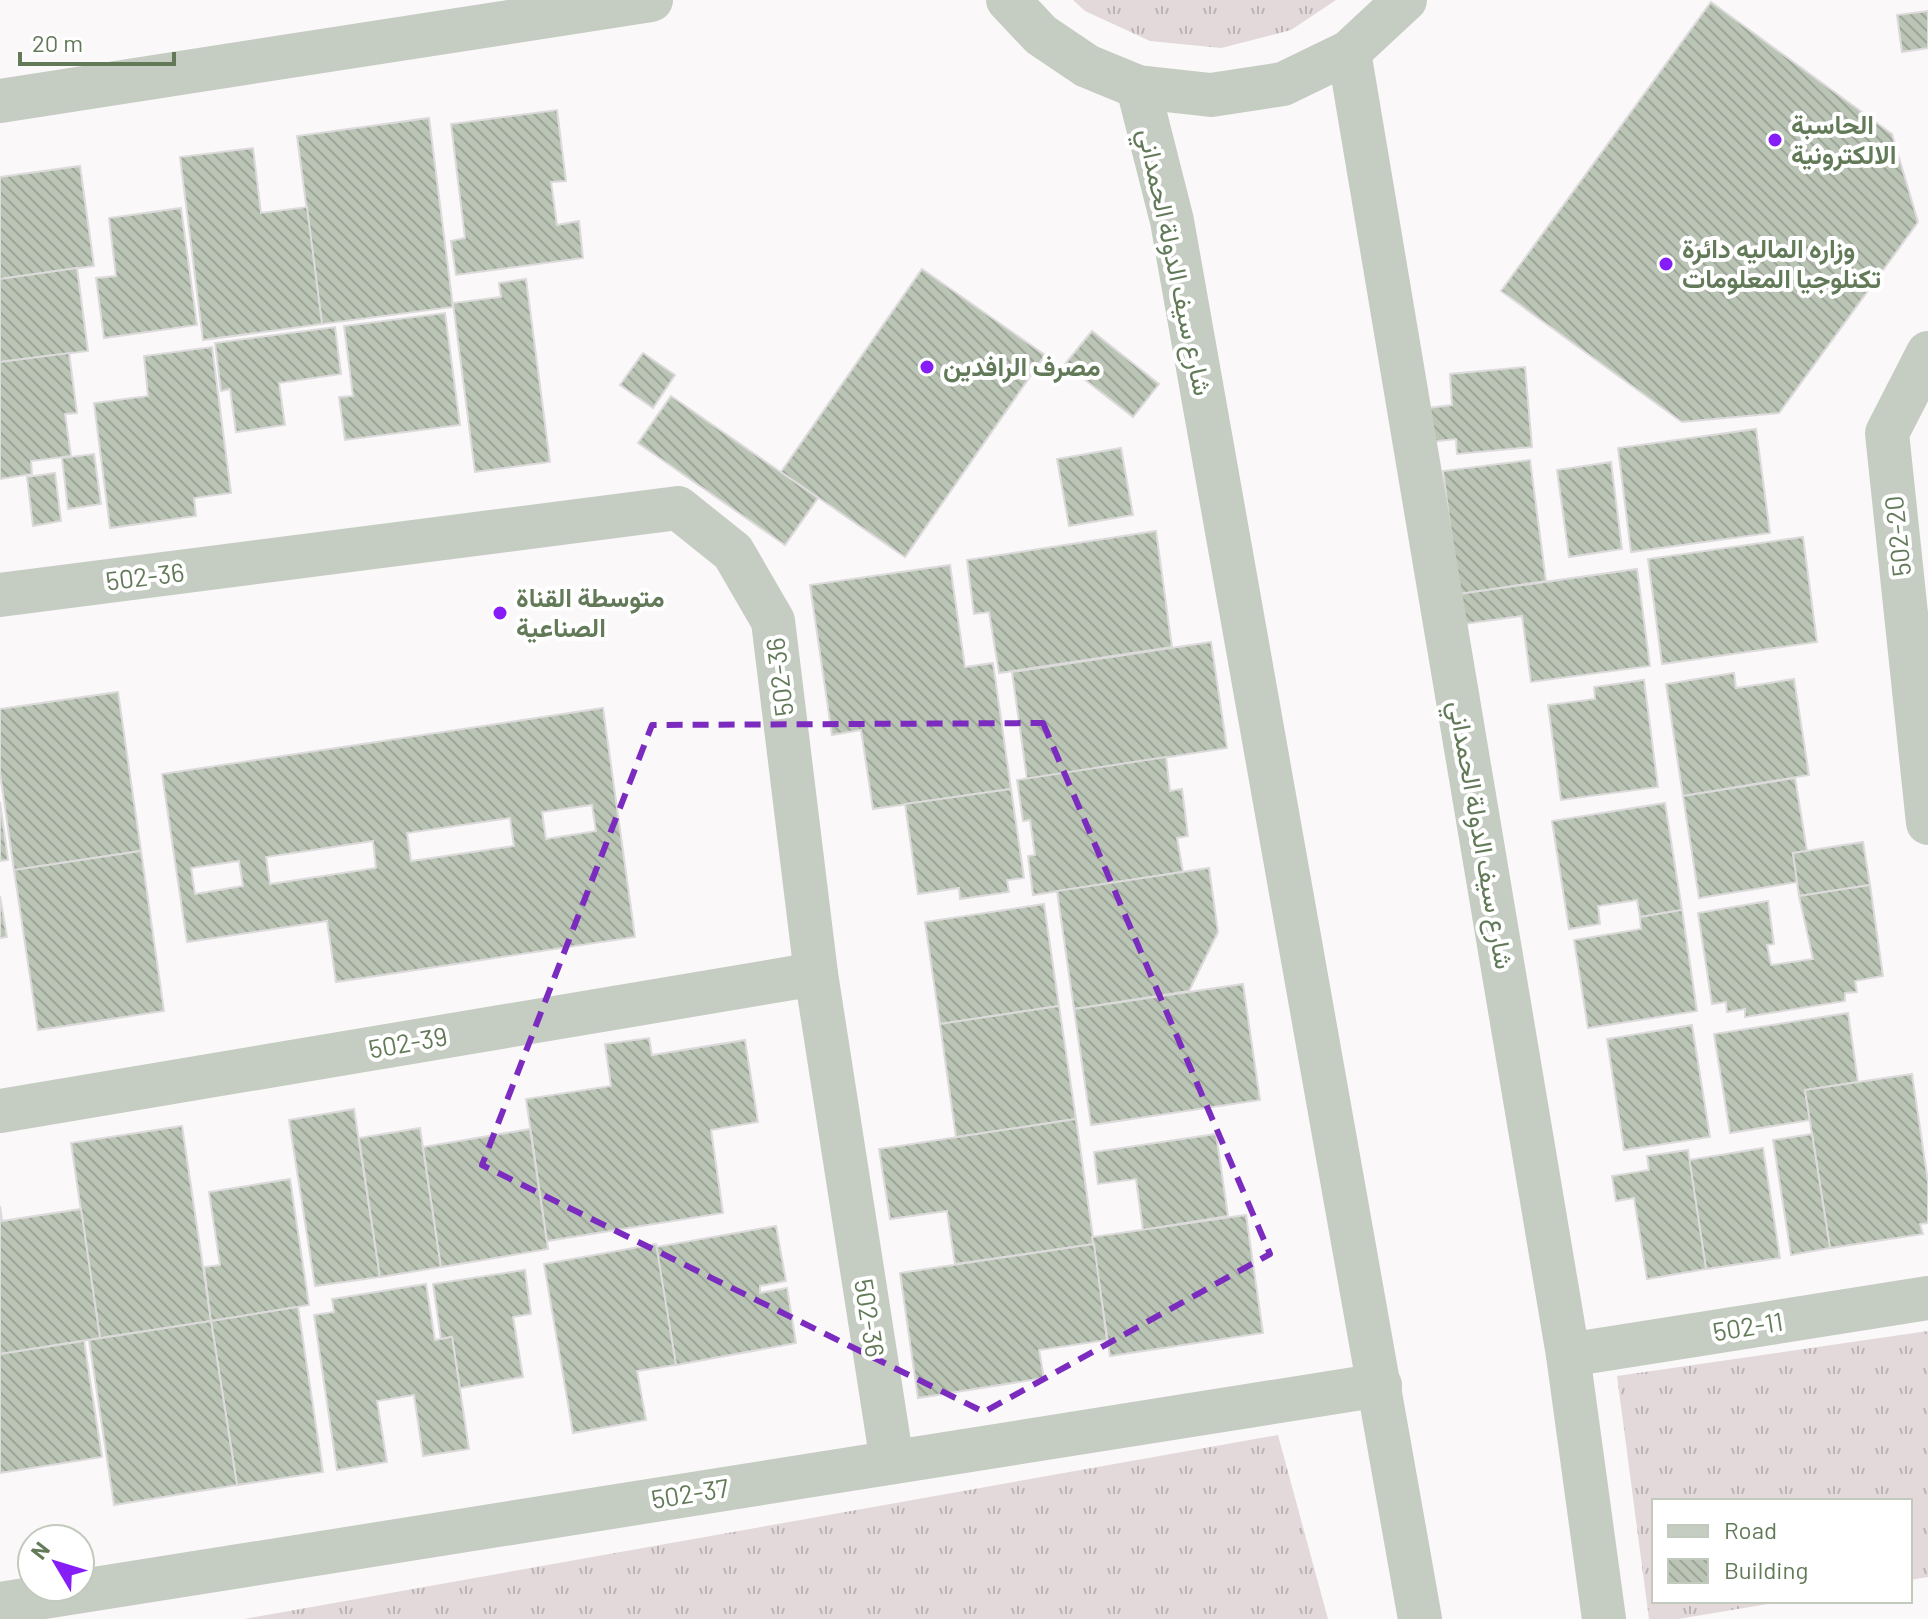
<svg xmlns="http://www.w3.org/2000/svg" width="1928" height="1619" viewBox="0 0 1928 1619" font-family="Barlow,Vazirmatn,sans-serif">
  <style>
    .grass { fill: url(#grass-tufts) }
    .building { fill: url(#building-back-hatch); stroke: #dcdadb; stroke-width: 2; fill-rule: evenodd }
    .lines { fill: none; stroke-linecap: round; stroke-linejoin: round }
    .minor { stroke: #c5ccc2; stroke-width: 44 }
    .tertiary { stroke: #c5ccc2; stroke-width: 44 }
    .marked { fill: none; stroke: #7b2cbf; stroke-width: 6; stroke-dasharray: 16 10; stroke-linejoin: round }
    .poi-dot { fill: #861cf6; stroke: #fff; stroke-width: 3 }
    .labels { text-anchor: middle; stroke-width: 8; stroke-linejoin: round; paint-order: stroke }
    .poi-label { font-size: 26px; font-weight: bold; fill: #637a59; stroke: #fff; text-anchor: start }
    .street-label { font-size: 26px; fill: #637a59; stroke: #fff }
  </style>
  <defs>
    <pattern id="grass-tufts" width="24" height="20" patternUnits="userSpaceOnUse" patternTransform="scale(2)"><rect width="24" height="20" fill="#e3d8da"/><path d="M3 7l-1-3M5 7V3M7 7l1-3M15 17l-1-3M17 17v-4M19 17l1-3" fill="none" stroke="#bcb4b4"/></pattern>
    <pattern id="building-back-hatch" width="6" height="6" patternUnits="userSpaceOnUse" patternTransform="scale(2)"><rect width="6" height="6" fill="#bbc5b6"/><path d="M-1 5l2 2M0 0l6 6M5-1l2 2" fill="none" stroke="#9ca597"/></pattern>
  </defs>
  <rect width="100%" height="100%" fill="#faf8f9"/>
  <g class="grass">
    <path d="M1073,0H1336L1291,30L1221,48L1150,41L1085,11Z"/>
    <path d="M1928,1331V1577L1910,1580V1501H1654V1601H1786L1678,1619H1649L1617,1376Z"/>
    <path d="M1278,1435L1328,1619H244Z"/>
  </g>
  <g class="building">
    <path d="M1711,2L1892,134L1918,222L1779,413L1682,422L1501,291Z"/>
    <path d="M1928,11V48L1902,52L1897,15Z"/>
    <path d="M557,110L566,181L551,182L557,225L579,221L583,258L456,275L451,241L465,238L451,124Z"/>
    <path d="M429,118L453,307L322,324L297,136Z"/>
    <path d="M253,148L261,213L307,207L322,324L203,340L180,157Z"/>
    <path d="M80,166L94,266L0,279V177Z"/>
    <path d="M181,208L197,325L104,338L96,278L116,276L109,218Z"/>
    <path d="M77,268L88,351L0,362V279Z"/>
    <path d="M922,269L1045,355L905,557L781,472Z"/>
    <path d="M526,279L550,462L475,472L453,303L501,297L499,283Z"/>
    <path d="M445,313L460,425L345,440L339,397L353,396L344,326Z"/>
    <path d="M335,327L341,374L279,383L285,425L236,432L230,389L221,391L215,343Z"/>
    <path d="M1092,331L1159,384L1133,417L1065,364Z"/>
    <path d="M212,347L231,493L194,498L196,516L110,528L94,403L148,396L144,356Z"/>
    <path d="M69,353L77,413L65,414L71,456L31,461L32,474L0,479V362Z"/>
    <path d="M643,353L675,375L653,408L620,385Z"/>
    <path d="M1525,367L1532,447L1457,454L1456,439L1430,442L1428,408L1452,405L1450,374Z"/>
    <path d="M671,396L818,498L785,545L638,443Z"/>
    <path d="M1756,429L1770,533L1631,552L1618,448Z"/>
    <path d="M1121,448L1133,515L1069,526L1057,459Z"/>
    <path d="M94,454L101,504L68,509L62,458Z"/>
    <path d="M1530,460L1546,581L1459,594L1443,471Z"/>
    <path d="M1611,462L1622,549L1569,557L1557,470Z"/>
    <path d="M55,473L61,521L33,526L27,477Z"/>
    <path d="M1156,531L1172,647L999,673L989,612L974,614L967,560Z"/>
    <path d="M1803,537L1817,642L1662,664L1648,559Z"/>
    <path d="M950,565L965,667L993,663L1011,789L873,809L861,730L832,735L810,585Z"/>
    <path d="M1637,569L1650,666L1531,682L1522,616L1464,624L1459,594Z"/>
    <path d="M1211,642L1227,748L1027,779L1012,672Z"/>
    <path d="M1734,673L1736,688L1794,679L1809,775L1683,796L1666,684Z"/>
    <path d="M1644,680L1658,787L1561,800L1548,705L1595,699L1594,687Z"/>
    <path d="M118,692L141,851L14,870L0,773V709Z"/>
    <path d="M603,708L635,937L336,982L327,921L187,942L162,774ZM592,805L596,831L546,839L542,812ZM510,818L514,846L411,861L407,833ZM373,841L376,868L270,884L266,857ZM239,861L243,886L195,894L191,868Z"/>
    <path d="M1166,757L1170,791L1182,789L1188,836L1177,838L1183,872L1033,895L1028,856L1035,855L1030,820L1023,821L1017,780Z"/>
    <path d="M1795,778L1807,851L1793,853L1798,882L1699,898L1683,796Z"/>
    <path d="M1011,789L1024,878L1007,880L1009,892L960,899L959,888L918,894L905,804Z"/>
    <path d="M0,802L8,860L0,861Z"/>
    <path d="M1665,803L1682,910L1640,917L1637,900L1598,906L1600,924L1569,929L1552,821Z"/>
    <path d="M1863,842L1870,885L1799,896L1793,853Z"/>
    <path d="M141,851L164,1011L38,1030L14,870Z"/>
    <path d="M1209,868L1218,932L1189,991L1074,1009L1057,891Z"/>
    <path d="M1870,885L1883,976L1855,981L1857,992L1845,993V1001L1745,1017V1009L1727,1012L1726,1002L1712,1004L1698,913L1768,901L1774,944L1767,945L1771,965L1813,959L1799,896Z"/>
    <path d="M0,896L7,937L0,938Z"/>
    <path d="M1044,904L1059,1006L940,1024L925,922Z"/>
    <path d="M1682,910L1697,1011L1588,1028L1574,940L1641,929L1640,917Z"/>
    <path d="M1243,984L1260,1100L1091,1125L1074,1009Z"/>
    <path d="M1059,1006L1076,1119L956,1137L940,1024Z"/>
    <path d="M1848,1013L1858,1082L1805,1090L1810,1120L1730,1133L1714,1034Z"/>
    <path d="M1692,1025L1710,1137L1624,1150L1607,1039Z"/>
    <path d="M649,1038L652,1055L745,1040L758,1122L711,1130L723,1213L547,1241L526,1099L611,1086L605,1044Z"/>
    <path d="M1912,1074L1928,1182V1223L1920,1224L1923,1234L1830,1248L1805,1090Z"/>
    <path d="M354,1109L380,1277L315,1286L289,1120Z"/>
    <path d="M1076,1119L1094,1244L955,1264L947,1211L890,1219L879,1149Z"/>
    <path d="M182,1126L211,1321L100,1338L71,1143Z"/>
    <path d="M420,1128L441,1267L380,1277L359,1138Z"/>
    <path d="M530,1129L548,1249L441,1267L423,1147Z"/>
    <path d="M1216,1134L1228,1216L1143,1230L1136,1179L1098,1184L1094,1152Z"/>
    <path d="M1812,1134L1830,1248L1791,1255L1773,1140Z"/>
    <path d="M1763,1148L1780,1258L1706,1269L1689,1160Z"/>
    <path d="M1688,1150L1706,1269L1647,1279L1634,1198L1616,1201L1612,1176L1649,1170L1647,1156Z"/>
    <path d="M290,1179L309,1305L211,1321L204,1267L220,1265L209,1192Z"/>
    <path d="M0,1206L2,1221L81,1209L100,1338L0,1354Z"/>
    <path d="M1246,1215L1263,1333L1110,1356L1092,1237Z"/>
    <path d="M776,1226L786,1281L760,1286V1293L787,1288L796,1343L676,1365L656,1247Z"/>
    <path d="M656,1244L676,1365L637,1371L646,1420L573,1433L544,1264Z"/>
    <path d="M1094,1244L1107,1340L1039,1350L1044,1378L918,1398L900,1273Z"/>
    <path d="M525,1270L531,1314L513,1317L523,1377L460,1388L452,1337L441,1339L433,1284Z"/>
    <path d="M426,1284L435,1340L452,1337L469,1449L423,1456L414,1395L377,1401L387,1462L337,1470L314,1315L334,1312L332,1299Z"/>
    <path d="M298,1307L323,1472L237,1485L211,1321Z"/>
    <path d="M211,1321L237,1485L114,1505L89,1340Z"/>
    <path d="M84,1341L102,1457L0,1473V1354Z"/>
  </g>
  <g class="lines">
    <g class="minor">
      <path d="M1928,353L1887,433L1928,823"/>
      <path d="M0,595L678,508L733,552L773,621L816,974L892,1462"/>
      <path d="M0,1111L816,974"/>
      <path d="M1568,1355L1928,1298"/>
      <path d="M0,1604L1380,1385"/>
    </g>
    <g class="tertiary">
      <path d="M1008,0L1041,35L1087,66L1138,87L1211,95L1283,84L1349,52L1405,0"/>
      <path d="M1349,52L1568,1355L1604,1619"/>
      <path d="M1138,87L1172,221L1420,1619"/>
      <path d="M0,101L651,0"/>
    </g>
  </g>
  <path class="marked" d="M1043,723L1270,1254L984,1412L482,1165L652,725Z"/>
  <g class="poi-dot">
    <circle cx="1775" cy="140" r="8"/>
    <circle cx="1666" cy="264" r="8"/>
    <circle cx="927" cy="367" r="8"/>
    <circle cx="500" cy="613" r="8"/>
  </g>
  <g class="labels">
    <g class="poi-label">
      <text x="1791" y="134">الحاسبة<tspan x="1791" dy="30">الالكترونية</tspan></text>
      <text x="1682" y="258">وزاره الماليه دائرة<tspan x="1682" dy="30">تكنلوجيا المعلومات</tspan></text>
      <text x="943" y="376">مصرف الرافدين</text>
      <text x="516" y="607">متوسطة القناة<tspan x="516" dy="30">الصناعية</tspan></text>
    </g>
    <g class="street-label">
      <text transform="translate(1175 262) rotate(78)" y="9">شارع سيف الدولة الحمداني</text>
      <text transform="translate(1898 536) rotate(-96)" y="9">502-20</text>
      <text transform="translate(145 577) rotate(-7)" y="9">502-36</text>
      <text transform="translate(780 677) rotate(-97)" y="9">502-36</text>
      <text transform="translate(1481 835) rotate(80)" y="9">شارع سيف الدولة الحمداني</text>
      <text transform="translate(408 1043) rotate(-10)" y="9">502-39</text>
      <text transform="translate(869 1318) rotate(81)" y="9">502-36</text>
      <text transform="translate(1748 1327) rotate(-9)" y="9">502-11</text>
      <text transform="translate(690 1494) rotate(-9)" y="9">502-37</text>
    </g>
  </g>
  <rect x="1652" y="1499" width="260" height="104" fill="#ffffff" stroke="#c1cabd" stroke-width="2"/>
  <rect x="1668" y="1525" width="40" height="12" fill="#c5ccc2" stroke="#c1cabd" stroke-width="2"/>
  <text x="1724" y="1539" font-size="24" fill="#637a59">Road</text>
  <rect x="1668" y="1559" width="40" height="24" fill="url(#building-back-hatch)" stroke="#c1cabd" stroke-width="2"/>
  <text x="1724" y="1579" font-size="24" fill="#637a59">Building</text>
  <g transform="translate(56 1563) rotate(308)"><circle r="38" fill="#ffffff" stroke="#c1cabd" stroke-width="2"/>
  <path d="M0-6L14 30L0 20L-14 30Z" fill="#861cf6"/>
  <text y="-12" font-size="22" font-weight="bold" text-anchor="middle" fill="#637a59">N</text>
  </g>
  <path d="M20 52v12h154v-12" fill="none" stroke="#637a59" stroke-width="4"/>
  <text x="32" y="52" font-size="24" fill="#637a59" stroke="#ffffff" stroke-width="6" paint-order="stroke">20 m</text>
</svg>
